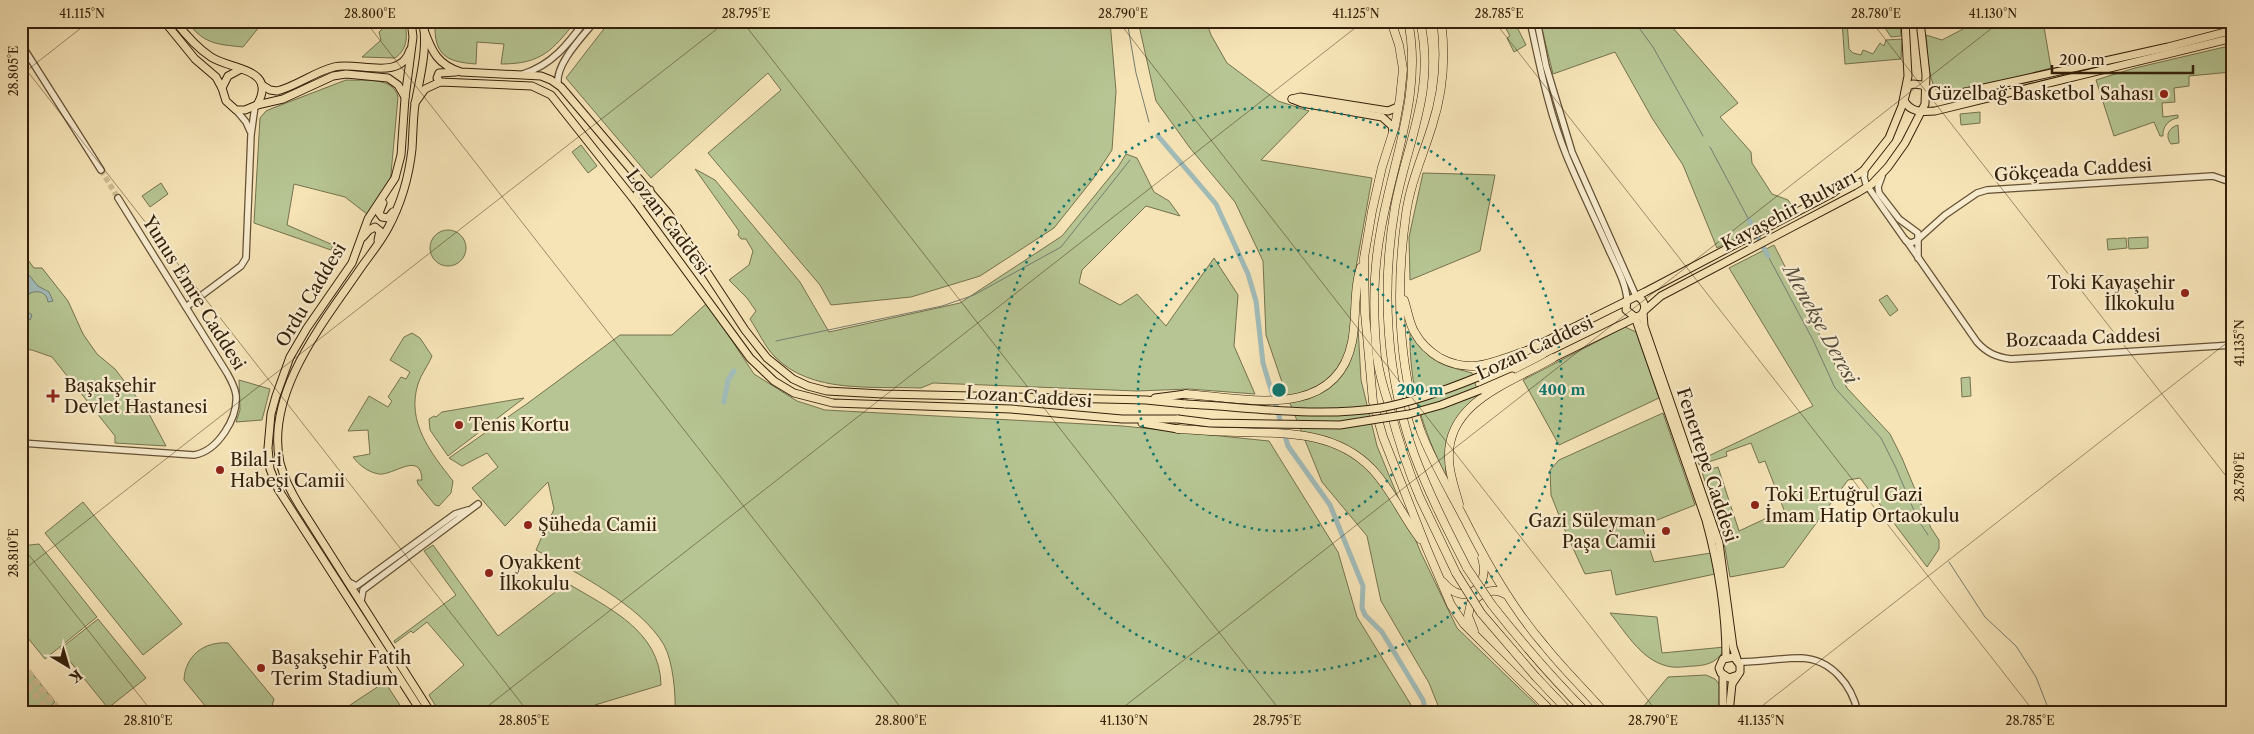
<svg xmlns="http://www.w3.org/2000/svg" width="2254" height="734" viewBox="0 0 2254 734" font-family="'Libre Caslon Text',serif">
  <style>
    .green { fill: #b6c593; stroke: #75724e }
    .water { fill: #a1bcb9; stroke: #757e73 }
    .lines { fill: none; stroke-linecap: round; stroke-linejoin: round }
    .stream { stroke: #757e73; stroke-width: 1 }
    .canal { stroke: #a1bcb9; stroke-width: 5 }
    .minor-tunnel { stroke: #cfbd94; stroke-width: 5.5; stroke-dasharray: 5.5 3; stroke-linecap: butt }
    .major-tunnel { stroke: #cfbd94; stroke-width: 7; stroke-dasharray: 7 3.5; stroke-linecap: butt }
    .minor-casing { stroke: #645135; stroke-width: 8 }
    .major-casing { stroke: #34200a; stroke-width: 9 }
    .highway-casing { stroke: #34200a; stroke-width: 9 }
    .minor { stroke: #f9edd0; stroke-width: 5.5 }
    .major { stroke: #f6e4b7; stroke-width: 7 }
    .highway { stroke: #f6e4b7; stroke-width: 8 }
    .major-bridge-casing { stroke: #34200a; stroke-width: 9; stroke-linecap: butt }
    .highway-bridge-casing { stroke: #34200a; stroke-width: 9; stroke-linecap: butt }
    .major-bridge { stroke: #f6e4b7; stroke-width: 7 }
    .highway-bridge { stroke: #f6e4b7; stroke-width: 8 }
    .ticks { fill: none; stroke: #34200a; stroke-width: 1; stroke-opacity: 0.45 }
    .ring { fill: none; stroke: #0f766e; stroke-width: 2.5; stroke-dasharray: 2.5 5 }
    .poi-dot { fill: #8f2418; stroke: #f9edd0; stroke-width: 2 }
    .labels { text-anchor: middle; stroke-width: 4.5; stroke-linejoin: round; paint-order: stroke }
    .poi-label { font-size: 18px; fill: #34200a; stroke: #f9edd0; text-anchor: start }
    .street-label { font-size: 18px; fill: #34200a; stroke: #f9edd0 }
    .water-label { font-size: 19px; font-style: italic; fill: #554f3f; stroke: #f9edd0 }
    .centre { fill: #0f766e; stroke: #f9edd0; stroke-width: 2.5 }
    .ring-label { font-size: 15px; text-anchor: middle; font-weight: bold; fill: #0f766e; stroke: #f9edd0; stroke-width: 4.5; stroke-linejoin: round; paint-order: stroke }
    .neatline { fill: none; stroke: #34200a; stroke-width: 2 }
    .ticks-label { font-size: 12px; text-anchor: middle; fill: #34200a }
  </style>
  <rect width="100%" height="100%" fill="#f6e4b7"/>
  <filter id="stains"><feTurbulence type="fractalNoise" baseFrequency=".004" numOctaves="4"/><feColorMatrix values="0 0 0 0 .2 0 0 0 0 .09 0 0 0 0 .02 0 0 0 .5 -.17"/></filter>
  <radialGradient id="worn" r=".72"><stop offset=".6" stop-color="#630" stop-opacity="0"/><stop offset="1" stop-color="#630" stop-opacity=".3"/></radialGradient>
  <g class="green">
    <path d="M186,21H264L243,47C214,44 205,44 186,21Z"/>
    <path d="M390,21H404C408,35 408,49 395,58L362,57L381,40L379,32Z"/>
    <path d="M447,21H576C552,51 541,64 501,64L504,44L477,42L476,64C451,62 435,58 435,28Z"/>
    <path d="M610,21H1110L1116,91L1112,150L1093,179L1054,228L980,276L911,297L831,305L820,285L708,153L781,90L768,73L651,178L566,78Z"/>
    <path d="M1138,21H1206L1211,35L1227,63L1278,101L1309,111L1261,160L1372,178L1355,273L1361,380L1377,446L1421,553L1457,628L1545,713H1441L1429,683L1381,601L1367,536L1322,482L1285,391L1266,335L1263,261L1235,202L1190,148L1156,101Z"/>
    <path d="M1502,21H1514L1526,45L1514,52L1507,38L1510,36Z"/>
    <path d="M1540,21H1667L1738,103L1720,117L1751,152L1752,163L1772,194L1788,200L1793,207L1717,248L1683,165L1652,118L1615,52L1553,74Z"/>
    <path d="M1842,21H1847L1849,49L1853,53L1861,55L1863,50L1873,54L1880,43L1884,46L1886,40L1902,39L1901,59L1845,64Z"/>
    <path d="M1883,21H1900L1901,36L1891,37L1883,25Z"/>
    <path d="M1962,21H2043L2051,68C2035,72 1947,98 1938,91C1927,82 1928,49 1926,35L1942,40L1963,29Z"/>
    <path d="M2233,45V84L2231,72L2189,76V86L2174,88L2175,102L2162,103L2163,117L2178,115V118C2169,119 2162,127 2163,136H2160L2154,122L2114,136L2096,80L2135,68Z"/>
    <path d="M346,80C364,81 393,76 398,97L390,185L367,214L345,197L294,184L287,225L333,245L331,250L254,223L260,118L266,111L273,108Z"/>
    <path d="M1980,112V123L1961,125L1960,114Z"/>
    <path d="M2178,125L2179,143L2171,144C2165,136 2168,128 2178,125Z"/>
    <path d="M581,145L597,166L588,173L572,152Z"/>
    <path d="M1126,154L1137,158L1154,192L1169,201L1180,216L1146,206L1082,270L1079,283L1120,305L1137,294L1166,326L1214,258L1238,295L1234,346L1255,394L1189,389L1137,391L933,383L921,388C872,386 812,394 775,357C765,347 758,331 750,319L756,311L747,298L729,280L749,265L753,251L746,239H741L738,235L739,231L695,169L715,180L800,282L829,332L960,303L1062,236L1118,167Z"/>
    <path d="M1423,173L1495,175L1480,251L1410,280L1409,237Z"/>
    <path d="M161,183L168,194L150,207L142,196Z"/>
    <circle cx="448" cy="248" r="18"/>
    <path d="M2148,237V248L2129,249L2128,238Z"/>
    <path d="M2126,238L2127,248L2108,250L2107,239Z"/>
    <path d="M1774,245L1847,388L1890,434L1902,458L1931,528L1939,540V549L1927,567L1860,478L1848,480L1784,567L1730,577L1723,537L1702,472L1718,467L1739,531L1784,510L1765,461L1759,463L1751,443L1726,452L1727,456L1699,465L1698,461L1813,406L1729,268Z"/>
    <path d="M21,251L34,268H42L68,301L83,334L97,354L115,369L148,412L166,446L115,443V436L52,357L32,350L21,349Z"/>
    <path d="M1887,295L1898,310L1890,316L1879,300Z"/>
    <path d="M707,303L754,374L797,401L825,410L1123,426L1269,441L1338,552L1357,617L1416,713H675C676,695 673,661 664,645C641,605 576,573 536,550L554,509L548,482L505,526L472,488L498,467L487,453L462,466L449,458L528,403L620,335H672Z"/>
    <path d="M1625,327L1636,332L1659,398L1559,445L1523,380Z"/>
    <path d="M1410,332C1429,362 1438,364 1472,373L1479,396C1451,421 1444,438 1446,476C1422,429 1409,385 1410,332Z"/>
    <path d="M412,333L420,338L432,356C428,366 421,374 418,384C406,422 431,453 453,481L451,493L439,506L435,505L418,484L417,480H422C421,450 393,476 379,474C368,472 360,466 353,457L370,454L368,430L348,431L369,396L388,407L392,401L388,397L401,377L406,379L410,372L390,360L404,337Z"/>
    <path d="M1970,377L1971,396L1962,397L1961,378Z"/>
    <path d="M239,380L270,389L262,420L236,422L240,410Z"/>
    <path d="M524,398L448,456L430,430L429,419L434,416L436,417L442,412Z"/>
    <path d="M1663,413L1695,505L1642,526L1654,562L1711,553L1715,574L1616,595L1611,570L1585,574L1566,533L1551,495L1550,470L1559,460Z"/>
    <path d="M83,502L182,624L143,655L45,533Z"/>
    <path d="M39,544L97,617L45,659L27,637L21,614V546Z"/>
    <path d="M433,545L498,636L567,583C608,608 660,630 661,685L595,705L597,713H440L429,695L464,665L427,622L413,633L411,631L395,643L394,641L456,595L424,551Z"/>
    <path d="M1610,613L1657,617L1662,653L1725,647C1719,661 1710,665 1695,666C1688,666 1679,668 1672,667C1643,663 1627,634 1610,613Z"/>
    <path d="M98,619L146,678L108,708L60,649Z"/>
    <path d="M228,643L274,699L270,713H211L184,680C185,656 204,641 228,643Z"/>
    <path d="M31,672L55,702L42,713H33L21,698V679Z"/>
    <path d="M1706,675L1715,679L1720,685L1719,713H1638L1668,677Z"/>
    <path d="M385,682L405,713H338Z"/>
  </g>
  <path class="water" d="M28,274L38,286L49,292L53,301L48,302C47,292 38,290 30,293L23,303L25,310L32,315L30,320L21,313V278L26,279Z"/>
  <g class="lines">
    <g class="stream">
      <path d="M1127,21L1136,73L1149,122"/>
      <path d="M1634,21L1653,47L1703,136"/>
      <path d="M1710,147L1749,220"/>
      <path d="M1768,256L1813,340L1835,388L1881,438L1896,468L1918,520L1928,535"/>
      <path d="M776,341L942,306L974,295L1061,247L1130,160"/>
      <path d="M1949,562L1985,617L2016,646L2036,677L2050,713"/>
    </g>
    <g class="canal">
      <path d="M1158,136L1216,204L1248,274L1256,301L1263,363L1288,446L1330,505L1363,586L1362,608L1365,615L1382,632L1423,700L1426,713"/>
      <path d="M1749,220L1768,256"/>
      <path d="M724,402L728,380L734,371"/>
    </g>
    <path class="minor-tunnel" d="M101,170L118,198"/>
    <g class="major-tunnel">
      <path d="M21,663L61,713"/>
      <path d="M21,677L50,713"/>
    </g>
    <defs>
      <g id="minor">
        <path d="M1530,21C1540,67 1549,113 1567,157C1580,188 1595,219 1609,250C1616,266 1626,283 1627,300"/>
        <path d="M1537,21L1546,66L1572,152L1636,296"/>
        <path d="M21,44L101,170"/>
        <path d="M523,74C552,65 568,44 585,21"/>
        <path d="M558,84C555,64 583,36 595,21"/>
        <path d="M236,110L246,122L250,131"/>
        <path d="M1865,169L1864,177L1866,184L1906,241L1911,243L1916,241L1945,215L1977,193L1987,190L2213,176L2233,183"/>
        <path d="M1882,176L1878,187L1879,193L1899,219L1918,233V258"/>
        <path d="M1906,240L1977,342C1987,353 1996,357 2011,359L2233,345"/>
        <path d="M186,307L241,266L246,258L251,135L255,106"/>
        <path d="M21,443L194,455C218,451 238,418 236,395C235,387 231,380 227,373L118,198"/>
        <path d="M347,581L356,586L359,584L455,514L468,510"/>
        <path d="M361,601L363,590L478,504"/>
        <path d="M1739,662C1760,662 1780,658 1801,658C1831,659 1852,685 1858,713"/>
      </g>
      <g id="major">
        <path d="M164,21L195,59L216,77L222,88L226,101L236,110H245L257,105L283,99L333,76L346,74L388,78L398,85L405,97"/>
        <path d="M175,21C185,34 196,47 211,57C231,70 278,68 257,105"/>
        <path d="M411,21L413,37L405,98L401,155L395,178L368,219L352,263L307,328L290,357L276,396L271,414L268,448L270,469L278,489L422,713"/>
        <path d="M423,21C428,49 420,77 415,104C413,119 413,134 412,149C409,176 401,204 388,228C380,243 369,256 360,269C323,323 265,393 280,463C284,478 291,492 299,505L431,713"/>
        <path d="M424,30C432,52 438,65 461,72L541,76L551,80L561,87L668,213L745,330L767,358L793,379L808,386L827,391L882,394L1146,400L1186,404"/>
        <path d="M440,82L437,78L439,73L456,72"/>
        <path d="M262,85L270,90L277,91C297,86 314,72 334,67C357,61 401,82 410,50"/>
        <path d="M222,88L228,76L241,69"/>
        <path d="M1935,93L1944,96L1952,95L2168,47L2233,30"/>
        <path d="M1937,95L1922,85L1913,84L1908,86L1904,100C1910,113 1923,112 1935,111L2233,38"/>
        <path d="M1292,99L1302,103L1382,117L1392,126L1393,132"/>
        <path d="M1292,99L1300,97L1388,111L1398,107"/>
        <path d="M415,103L425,89L440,82L532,86L551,95L635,201L750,358L774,381L794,393L833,403L1011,409L1122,419H1178"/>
        <path d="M643,190H650L649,200L643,202L635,201L637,194Z"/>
        <path d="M383,203L379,213L382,217L388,218L393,212"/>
        <path d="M363,237L369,230L375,227L380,231L378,240"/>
        <path d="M1627,300L1626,310L1635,317"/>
        <path d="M1644,311L1661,296L1857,193L1872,184L1888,167L1905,143L1925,104L1926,75L1920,21"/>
        <path d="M1643,313L1644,326L1719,543L1733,647L1737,659"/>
        <path d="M1635,317L1706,520C1718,564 1726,611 1726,657"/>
        <path d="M1522,353L1645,292L1833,193L1864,170L1889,138L1902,106L1908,76L1905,21"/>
        <path d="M1549,360L1641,315C1648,308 1644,299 1636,296"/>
        <path d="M1478,377L1513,358"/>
        <path d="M1480,390L1512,376"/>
        <path d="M1155,398L1186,394"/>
        <path d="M1142,423L1178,429"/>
        <path d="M1723,713V675"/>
        <path d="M1729,713L1732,684L1740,672V665L1734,657L1723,659L1719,668L1721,673L1729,678L1738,675"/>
      </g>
      <g id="highway">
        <path d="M1391,21L1399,45L1403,69L1400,98L1395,126L1382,167L1372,211L1364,258L1365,313L1373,402L1383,437L1427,549L1451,605L1464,624L1553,713"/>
        <path d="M1408,21C1423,91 1393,160 1381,229C1373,270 1373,316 1377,357C1379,373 1384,390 1389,405C1397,436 1407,468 1420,498C1432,523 1444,548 1456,573"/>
        <path d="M1420,21C1436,91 1407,141 1395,207C1381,289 1386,376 1414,454C1429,494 1448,531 1467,568"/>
        <path d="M1441,21C1446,57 1443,92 1432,126C1423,155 1410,184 1406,214C1396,284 1397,364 1421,432C1433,463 1450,491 1465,520C1487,564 1512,608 1544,645C1563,669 1585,690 1605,713"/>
        <path d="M1404,300C1408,311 1409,324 1415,333C1421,344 1430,352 1440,358C1473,375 1494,361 1526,351"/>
        <path d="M1186,394C1243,398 1336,422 1352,342C1357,318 1353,290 1361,267"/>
        <path d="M1178,429C1198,430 1217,432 1236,432C1285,433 1336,431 1372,469C1392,490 1403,517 1420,539"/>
        <path d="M1459,504C1455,489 1449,474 1449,459C1446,401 1513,382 1553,358"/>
        <path d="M1443,582C1465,609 1491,587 1482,558"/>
        <path d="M1492,605C1522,643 1553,679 1587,713"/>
        <path d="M1481,613L1536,677L1570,713"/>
        <path d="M1474,631L1468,616L1471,603C1482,592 1494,586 1507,595"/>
      </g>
    </defs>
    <use href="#minor" class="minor-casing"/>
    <use href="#major" class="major-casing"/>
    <use href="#highway" class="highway-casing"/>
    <use href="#minor" class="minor"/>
    <use href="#major" class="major"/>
    <use href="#highway" class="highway"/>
    <defs>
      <g id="major-bridge">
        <path d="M1186,404C1250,407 1316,418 1380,408C1414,402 1446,390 1478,377"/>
        <path d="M1178,419L1210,423L1340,425L1409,414L1441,405L1480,390"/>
      </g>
      <g id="highway-bridge">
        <path d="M1467,568L1492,605"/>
        <path d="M1456,573L1481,613"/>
      </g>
    </defs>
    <use href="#major-bridge" class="major-bridge-casing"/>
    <use href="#highway-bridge" class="highway-bridge-casing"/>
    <use href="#major-bridge" class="major-bridge"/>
    <use href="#highway-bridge" class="highway-bridge"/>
  </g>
  <path class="ticks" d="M365,21L905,713M742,21L1282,713M1118,21L1658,713M1494,21L2035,713M1871,21L2233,485M21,63L529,713M21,75L90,21M21,545L153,713M21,572L727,21M479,713L1364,21M1116,713L2001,21M1753,713L2233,338"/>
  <g class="ring">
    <circle cx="1279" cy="390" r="141"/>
    <circle cx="1279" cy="390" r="283"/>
  </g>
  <g class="poi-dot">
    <circle cx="2164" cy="94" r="5"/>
    <circle cx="2185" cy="293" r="5"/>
    <path d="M50.5 388.5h5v5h5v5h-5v5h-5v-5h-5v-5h5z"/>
    <circle cx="459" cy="425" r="5"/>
    <circle cx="220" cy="470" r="5"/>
    <circle cx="1755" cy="505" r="5"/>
    <circle cx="528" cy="525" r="5"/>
    <circle cx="1666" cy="531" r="5"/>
    <circle cx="489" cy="573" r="5"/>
    <circle cx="261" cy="668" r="5"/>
  </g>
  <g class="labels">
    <g class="poi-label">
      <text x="2154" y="100" text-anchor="end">Güzelbağ Basketbol Sahası</text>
      <text x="2175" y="289" text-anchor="end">Toki Kayaşehir<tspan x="2175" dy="21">İlkokulu</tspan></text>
      <text x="64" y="392">Başakşehir<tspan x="64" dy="21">Devlet Hastanesi</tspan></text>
      <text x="469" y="431">Tenis Kortu</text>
      <text x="230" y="466">Bilal-i<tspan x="230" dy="21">Habeşi Camii</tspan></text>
      <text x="1765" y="501">Toki Ertuğrul Gazi<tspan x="1765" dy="21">İmam Hatip Ortaokulu</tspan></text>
      <text x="1656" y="527" text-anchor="end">Gazi Süleyman<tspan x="1656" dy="21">Paşa Camii</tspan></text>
      <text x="538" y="531">Şüheda Camii</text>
      <text x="499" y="569">Oyakkent<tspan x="499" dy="21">İlkokulu</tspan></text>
      <text x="271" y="664">Başakşehir Fatih<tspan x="271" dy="21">Terim Stadium</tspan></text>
    </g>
    <g class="street-label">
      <text transform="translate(2073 170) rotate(-4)" y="6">Gökçeada Caddesi</text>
      <text transform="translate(1789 211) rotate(-28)" y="6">Kayaşehir Bulvarı</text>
      <text transform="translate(668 222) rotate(53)" y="6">Lozan Caddesi</text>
      <text transform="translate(194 293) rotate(58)" y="6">Yunus Emre Caddesi</text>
      <text transform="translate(311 295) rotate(-59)" y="6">Ordu Caddesi</text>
      <text transform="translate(2083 338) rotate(-2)" y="6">Bozcaada Caddesi</text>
      <text transform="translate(1535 348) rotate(-25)" y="6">Lozan Caddesi</text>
      <text transform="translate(1029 397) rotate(4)" y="6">Lozan Caddesi</text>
      <text transform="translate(1707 465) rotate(72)" y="6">Fenertepe Caddesi</text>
    </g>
    <g class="water-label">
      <text transform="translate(1821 324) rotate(61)" y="7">Menekşe Deresi</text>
    </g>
  </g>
  <circle cx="1279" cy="390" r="8" class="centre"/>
  <g class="ring-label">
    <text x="1420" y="395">200 m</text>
    <text x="1562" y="395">400 m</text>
  </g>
  <rect width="2254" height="734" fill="none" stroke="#f6e4b7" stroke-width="55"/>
  <g transform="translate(68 666) rotate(142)" stroke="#f9edd0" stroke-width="4" paint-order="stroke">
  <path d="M0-4L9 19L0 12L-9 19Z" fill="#34200a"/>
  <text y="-8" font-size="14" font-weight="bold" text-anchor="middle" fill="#34200a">K</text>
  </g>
  <path d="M2052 65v8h141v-8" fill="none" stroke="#34200a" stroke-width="2.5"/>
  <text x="2059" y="65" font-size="15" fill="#34200a" stroke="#f9edd0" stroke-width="4" paint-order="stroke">200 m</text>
  <rect x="28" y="28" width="2198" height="678" class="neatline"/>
  <g class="ticks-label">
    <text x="82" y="18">41.115°N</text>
    <text x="370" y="18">28.800°E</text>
    <text x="746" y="18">28.795°E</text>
    <text x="1123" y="18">28.790°E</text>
    <text x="1356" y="18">41.125°N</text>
    <text x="1499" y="18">28.785°E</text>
    <text x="1876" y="18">28.780°E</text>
    <text x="1993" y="18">41.130°N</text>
    <text transform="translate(14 71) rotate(-90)" y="4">28.805°E</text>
    <text transform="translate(2240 343) rotate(-90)" y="4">41.135°N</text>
    <text transform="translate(2240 477) rotate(-90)" y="4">28.780°E</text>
    <text transform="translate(14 553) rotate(-90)" y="4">28.810°E</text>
    <text x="148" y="725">28.810°E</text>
    <text x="524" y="725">28.805°E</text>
    <text x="901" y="725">28.800°E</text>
    <text x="1124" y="725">41.130°N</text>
    <text x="1277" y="725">28.795°E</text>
    <text x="1653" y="725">28.790°E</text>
    <text x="1761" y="725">41.135°N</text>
    <text x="2030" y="725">28.785°E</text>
  </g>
  <rect width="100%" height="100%" filter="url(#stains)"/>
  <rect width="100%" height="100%" fill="url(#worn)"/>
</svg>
